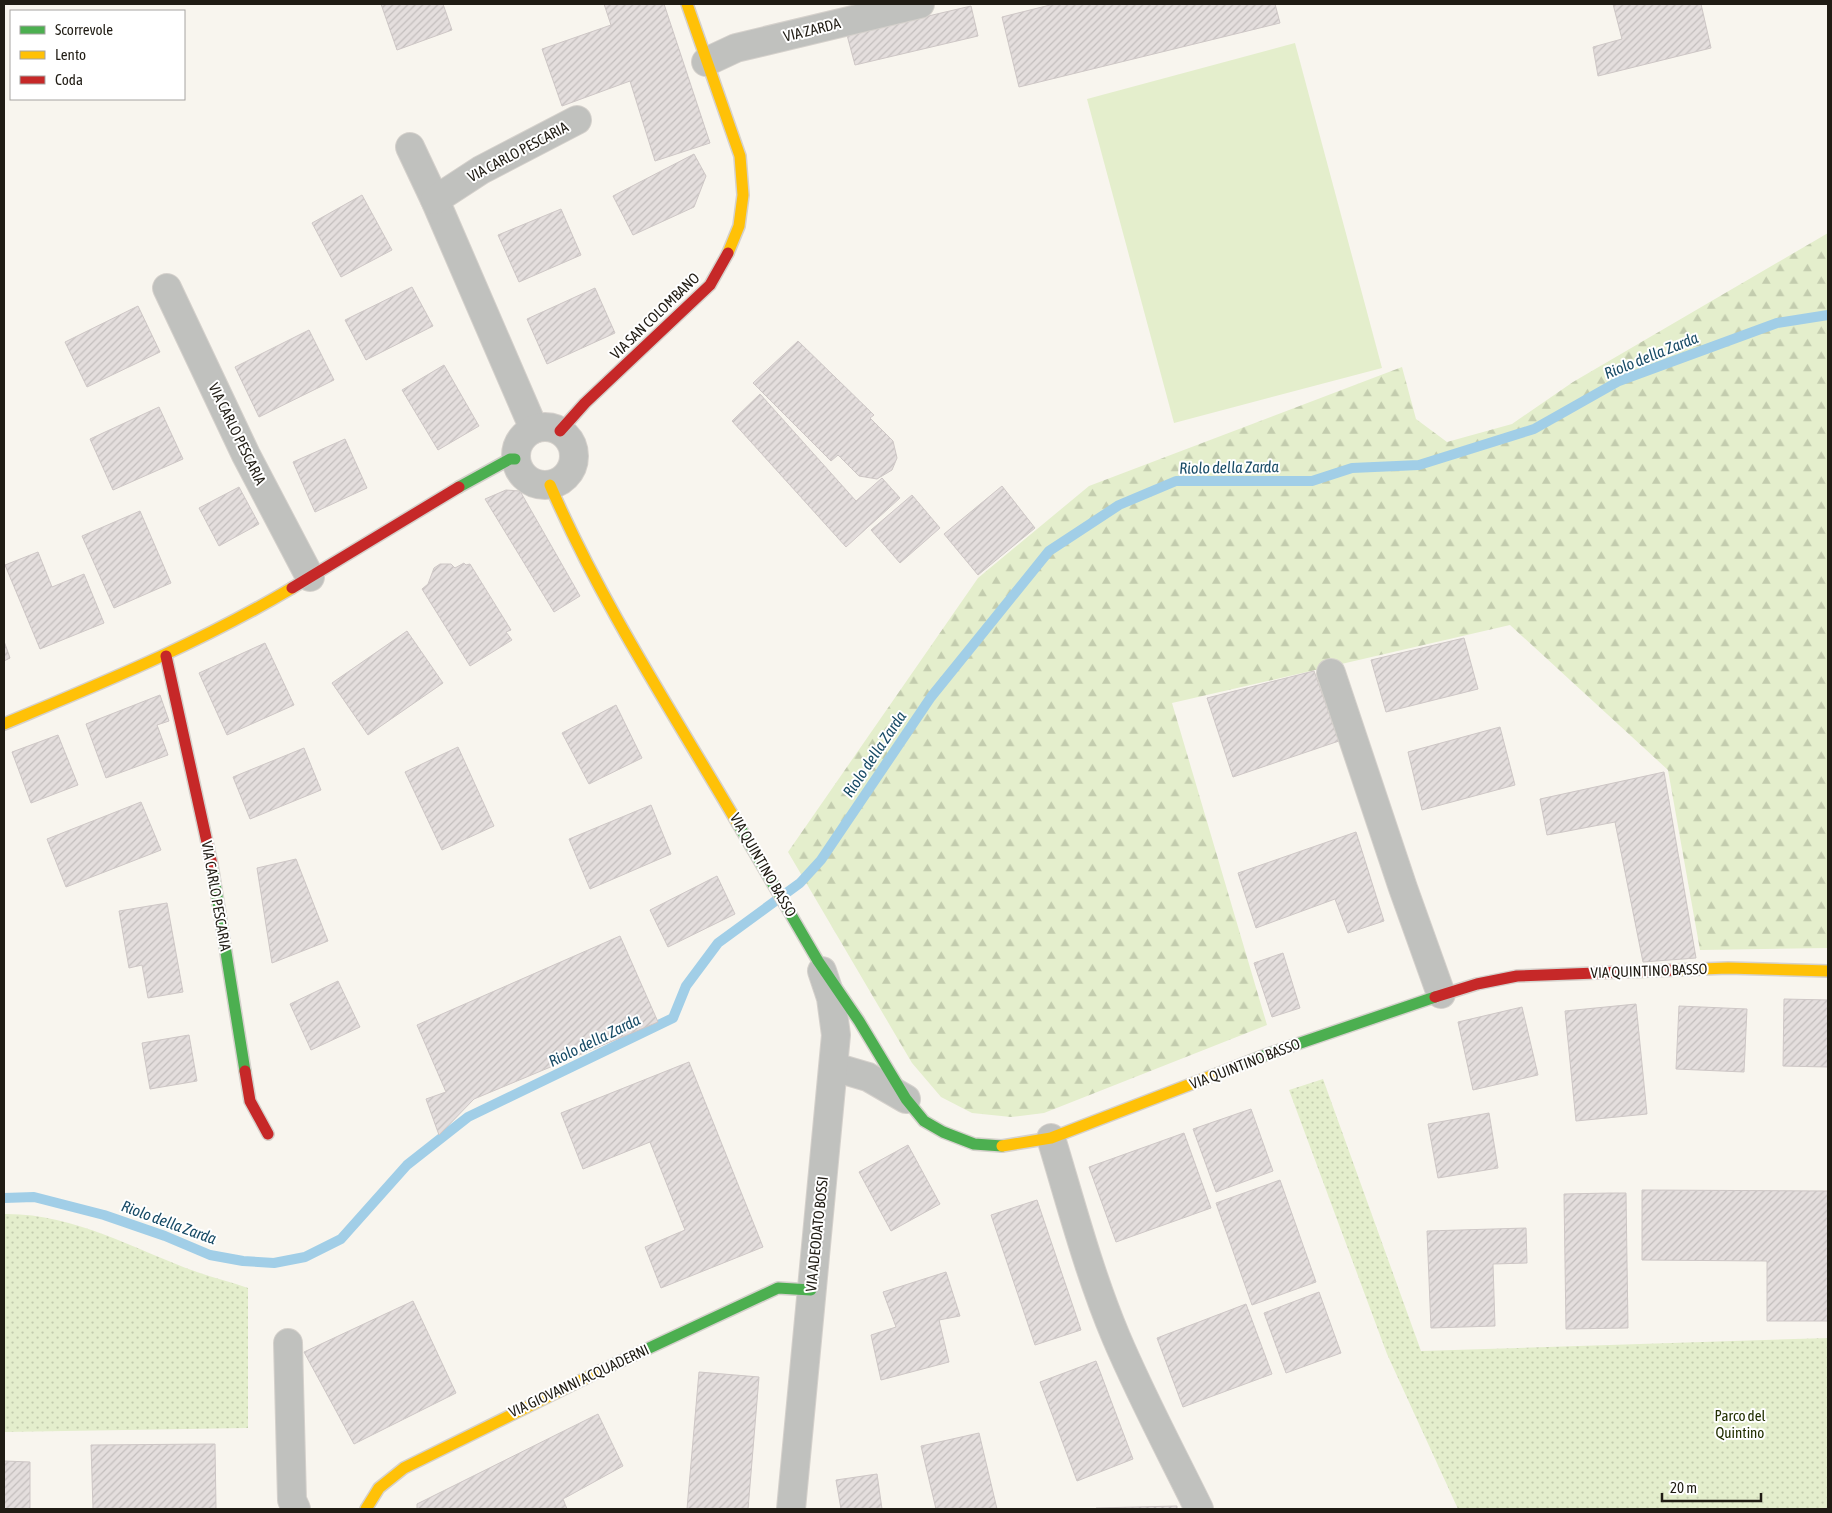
<svg xmlns="http://www.w3.org/2000/svg" width="1832" height="1513" viewBox="0 0 1832 1513" font-family="'Asap Condensed',sans-serif">
  <style>
    .forest { fill: url(#forest-firs) }
    .park { fill: url(#park-dots) }
    .garden { fill: #e4eecc }
    .lines { fill: none; stroke-linecap: round; stroke-linejoin: round }
    .stream { stroke: #a1cee7; stroke-width: 10 }
    .building { fill: url(#building-hatch); stroke: #cec7c6 }
    .street-casing { stroke: #d5d1cc; stroke-width: 30 }
    .fast-casing { stroke: #d5d1cc; stroke-width: 14 }
    .slow-casing { stroke: #d5d1cc; stroke-width: 14 }
    .jam-casing { stroke: #d5d1cc; stroke-width: 14 }
    .street { stroke: #c0c1be; stroke-width: 28 }
    .fast { stroke: #4caf50; stroke-width: 11 }
    .slow { stroke: #ffc107; stroke-width: 11 }
    .jam { stroke: #c62828; stroke-width: 11 }
    .labels { text-anchor: middle; stroke-width: 4; stroke-linejoin: round; paint-order: stroke }
    .street-label { font-size: 15px; fill: #201c14; stroke: #fff }
    .park-label { font-size: 15px; fill: #222f01; stroke: #fff }
    .water-label { font-size: 16px; font-style: italic; fill: #184b66; stroke: #fff }
  </style>
  <defs>
    <pattern id="forest-firs" width="22" height="20" patternUnits="userSpaceOnUse" patternTransform="scale(1.25)"><rect width="22" height="20" fill="#e4eecc"/><path d="M5 1l3.5 6h-7zM16 11l3.5 6h-7z" fill="#c3ccae"/></pattern>
    <pattern id="park-dots" width="8" height="8" patternUnits="userSpaceOnUse" patternTransform="scale(1.25)"><rect width="8" height="8" fill="#e4eecc"/><path d="M2 2h.1M6 6h.1" fill="none" stroke="#c3ccae" stroke-width="1.8" stroke-linecap="round"/></pattern>
    <pattern id="building-hatch" width="6" height="6" patternUnits="userSpaceOnUse" patternTransform="scale(1.25)"><rect width="6" height="6" fill="#e4dedd"/><path d="M-1 1l2-2M0 6l6-6M5 7l2-2" fill="none" stroke="#c3bebd"/></pattern>
  </defs>
  <rect width="100%" height="100%" fill="#f8f5ee"/>
  <path class="forest" d="M1828,233V948L1700,950L1668,770L1510,625L1172,703L1267,1025L1044,1113L1011,1117L972,1113L941,1097L912,1063L788,852L978,578L1089,486L1402,367L1416,419L1447,442L1512,424L1573,382Z"/>
  <g class="park">
    <path d="M1323,1079L1421,1351L1828,1338V1509H1458L1387,1354L1289,1090Z"/>
    <path d="M4,1214C74,1213 133,1249 197,1272C214,1278 231,1282 248,1288V1428L4,1432Z"/>
  </g>
  <path class="garden" d="M1295,43L1382,368L1174,423L1087,99Z"/>
  <g class="lines">
    <path class="stream" d="M4,1198L34,1197L104,1215L165,1236L210,1255L243,1261L274,1263L305,1257L341,1239L407,1165L468,1117L673,1018L686,986L718,943L800,883L821,860L931,697L1049,551L1119,505L1176,481H1312L1352,468L1419,465L1534,429L1619,381L1777,323L1828,315"/>
  </g>
  <g class="building">
    <path d="M381,4H443L452,30L397,50Z"/>
    <path d="M604,4H664L710,143L655,161L630,81L562,106L542,49L611,25Z"/>
    <path d="M1054,4H1275L1280,23L1019,87L1002,17Z"/>
    <path d="M1613,4H1701L1711,48L1598,76L1593,47L1622,39Z"/>
    <path d="M971,6L978,36L855,65L847,35Z"/>
    <path d="M694,154L706,176L694,207L633,235L613,196Z"/>
    <path d="M362,195L392,250L341,277L312,223Z"/>
    <path d="M561,209L581,255L519,282L498,235Z"/>
    <path d="M412,287L433,326L366,360L345,320Z"/>
    <path d="M595,288L615,333L547,364L527,319Z"/>
    <path d="M138,306L160,352L87,387L65,342Z"/>
    <path d="M309,330L334,380L259,417L235,367Z"/>
    <path d="M798,341L874,415L870,418L893,441L897,458L892,470L877,479L859,476L838,455L831,461L753,383Z"/>
    <path d="M444,365L479,426L438,450L402,390Z"/>
    <path d="M760,394L856,501L882,478L900,498L846,547L732,421Z"/>
    <path d="M159,407L183,459L113,490L90,439Z"/>
    <path d="M345,439L367,488L315,512L293,462Z"/>
    <path d="M1002,486L1035,528L978,575L944,534Z"/>
    <path d="M239,487L259,524L219,546L199,508Z"/>
    <path d="M506,490L520,491L580,596L554,612L485,499Z"/>
    <path d="M912,495L940,528L900,563L871,530Z"/>
    <path d="M140,511L171,583L114,608L82,536Z"/>
    <path d="M38,552L52,587L84,574L104,623L40,649L5,565Z"/>
    <path d="M464,563L466,565L470,564L511,630L506,632L512,640L470,666L422,589L428,584L434,568L440,564H451L455,568Z"/>
    <path d="M407,631L443,683L368,735L332,683Z"/>
    <path d="M1464,638L1478,689L1386,712L1371,660Z"/>
    <path d="M4,641L10,658L4,661Z"/>
    <path d="M265,643L294,705L227,735L199,673Z"/>
    <path d="M1314,671L1339,741L1233,777L1207,698Z"/>
    <path d="M160,695L169,721L157,725L168,755L106,778L86,724Z"/>
    <path d="M616,705L642,758L589,784L562,733Z"/>
    <path d="M1500,727L1515,785L1422,810L1408,752Z"/>
    <path d="M58,735L78,785L31,803L12,752Z"/>
    <path d="M458,747L494,826L442,850L405,772Z"/>
    <path d="M304,748L321,790L250,819L233,777Z"/>
    <path d="M1664,772L1696,958L1643,962L1615,822L1547,835L1540,799Z"/>
    <path d="M141,802L161,850L66,887L47,839Z"/>
    <path d="M651,805L671,854L590,889L569,839Z"/>
    <path d="M1356,832L1384,921L1348,933L1335,899L1256,928L1238,873Z"/>
    <path d="M296,859L328,941L272,963L257,868Z"/>
    <path d="M717,876L735,914L668,947L650,910Z"/>
    <path d="M167,903L183,992L148,998L142,965L129,968L119,911Z"/>
    <path d="M620,936L658,1022L474,1099L439,1135L426,1099L446,1092L417,1025Z"/>
    <path d="M1283,953L1300,1008L1272,1017L1254,963Z"/>
    <path d="M338,981L360,1027L311,1050L290,1004Z"/>
    <path d="M1784,999L1828,1000V1067L1783,1066Z"/>
    <path d="M1636,1004L1647,1114L1576,1121L1565,1011Z"/>
    <path d="M1679,1006L1747,1009L1744,1072L1676,1069Z"/>
    <path d="M1522,1007L1538,1075L1473,1090L1458,1022Z"/>
    <path d="M189,1035L197,1081L150,1089L142,1043Z"/>
    <path d="M689,1062L763,1247L661,1288L645,1247L685,1230L650,1142L583,1169L561,1113Z"/>
    <path d="M1251,1109L1273,1171L1216,1192L1193,1129Z"/>
    <path d="M1489,1113L1498,1168L1438,1178L1428,1124Z"/>
    <path d="M1184,1133L1211,1208L1116,1242L1089,1167Z"/>
    <path d="M908,1145L940,1204L891,1231L859,1172Z"/>
    <path d="M1280,1180L1316,1282L1252,1305L1216,1203Z"/>
    <path d="M1642,1190L1828,1191V1321H1767V1261L1642,1260Z"/>
    <path d="M1611,1193H1626L1628,1328L1566,1329L1564,1194Z"/>
    <path d="M1037,1200L1081,1330L1035,1345L991,1215Z"/>
    <path d="M1526,1228L1527,1263L1493,1264L1495,1326L1431,1328L1427,1231Z"/>
    <path d="M946,1272L960,1316L939,1320L949,1362L881,1380L871,1335L896,1327L883,1292Z"/>
    <path d="M1319,1292L1341,1353L1286,1373L1264,1313Z"/>
    <path d="M413,1301L456,1393L354,1444L304,1352Z"/>
    <path d="M1246,1304L1272,1374L1183,1407L1157,1338Z"/>
    <path d="M1096,1361L1133,1459L1077,1481L1040,1382Z"/>
    <path d="M699,1372L759,1377L748,1509H687Z"/>
    <path d="M598,1414L623,1466L563,1499L567,1509H417V1504Z"/>
    <path d="M979,1433L997,1509H936L921,1446Z"/>
    <path d="M215,1444L216,1509H93L91,1445Z"/>
    <path d="M4,1461L30,1462V1509H4Z"/>
    <path d="M877,1474L882,1509H841L836,1480Z"/>
    <path d="M1177,1506V1509H1096V1508Z"/>
  </g>
  <g class="lines">
    <defs>
      <g id="street">
        <path d="M706,62L736,48L920,4"/>
        <path d="M410,147L435,200L534,429"/>
        <path d="M435,200L481,170L577,120"/>
        <path d="M167,288L246,455L310,577"/>
        <circle cx="545" cy="456" r="29"/>
        <path d="M1331,673L1403,888L1441,994"/>
        <path d="M834,1067L868,1077L906,1099"/>
        <path d="M1051,1138C1071,1204 1089,1273 1116,1337C1141,1396 1171,1452 1199,1509"/>
        <path d="M288,1343L292,1500L296,1509"/>
        <path d="M791,1509L836,1035L831,998L822,971"/>
      </g>
      <g id="fast">
        <path d="M459,487L510,459H515"/>
        <path d="M738,824L818,961L859,1021L906,1099L924,1121L943,1132L974,1144L1002,1146"/>
        <path d="M212,865L245,1071"/>
        <path d="M1217,1074L1268,1054L1435,997"/>
        <path d="M602,1370L778,1288L811,1290"/>
      </g>
      <g id="slow">
        <path d="M687,4L740,156L743,195L739,226L728,253"/>
        <path d="M550,485C601,603 673,713 738,824"/>
        <path d="M4,724C104,682 198,644 292,588"/>
        <path d="M1676,970L1728,968L1828,971"/>
        <path d="M1002,1146L1051,1138L1217,1074"/>
        <path d="M366,1509L379,1488L404,1468L602,1370"/>
      </g>
      <g id="jam">
        <path d="M560,431L585,403L710,285L728,253"/>
        <path d="M292,588L459,487"/>
        <path d="M166,656L212,865"/>
        <path d="M1435,997L1477,984L1517,976L1676,970"/>
        <path d="M245,1071L250,1101L268,1134"/>
      </g>
    </defs>
    <use href="#street" class="street-casing"/>
    <use href="#fast" class="fast-casing"/>
    <use href="#slow" class="slow-casing"/>
    <use href="#jam" class="jam-casing"/>
    <use href="#street" class="street"/>
    <use href="#fast" class="fast"/>
    <use href="#slow" class="slow"/>
    <use href="#jam" class="jam"/>
  </g>
  <g class="labels">
    <g class="street-label">
      <text transform="translate(812 30) rotate(-14)" y="5">VIA ZARDA</text>
      <text transform="translate(518 152) rotate(-28)" y="5">VIA CARLO PESCARIA</text>
      <text transform="translate(655 316) rotate(-44)" y="5">VIA SAN COLOMBANO</text>
      <text transform="translate(237 434) rotate(64)" y="5">VIA CARLO PESCARIA</text>
      <text transform="translate(763 865) rotate(60)" y="5">VIA QUINTINO BASSO</text>
      <text transform="translate(216 896) rotate(80)" y="5">VIA CARLO PESCARIA</text>
      <text transform="translate(1649 971) rotate(-2)" y="5">VIA QUINTINO BASSO</text>
      <text transform="translate(1245 1064) rotate(-21)" y="5">VIA QUINTINO BASSO</text>
      <text transform="translate(817 1234) rotate(-84)" y="5">VIA ADEODATO BOSSI</text>
      <text transform="translate(579 1381) rotate(-25)" y="5">VIA GIOVANNI ACQUADERNI</text>
    </g>
    <g class="park-label">
      <text x="1740" y="1421">Parco del<tspan x="1740" dy="17">Quintino</tspan></text>
    </g>
    <g class="water-label">
      <text transform="translate(1651 355) rotate(-22)" y="6">Riolo della Zarda</text>
      <text transform="translate(1229 467) rotate(-1)" y="6">Riolo della Zarda</text>
      <text transform="translate(874 754) rotate(-56)" y="6">Riolo della Zarda</text>
      <text transform="translate(594 1040) rotate(-26)" y="6">Riolo della Zarda</text>
      <text transform="translate(169 1222) rotate(20)" y="6">Riolo della Zarda</text>
    </g>
  </g>
  <rect width="1832" height="1513" fill="none" stroke="#201c14" stroke-width="10"/>
  <rect x="10" y="10" width="175" height="90" fill="#ffffff" stroke="#a6a4a1"/>
  <rect x="20" y="26" width="25" height="8" fill="#4caf50" stroke="#a6a4a1"/>
  <text x="55" y="35" font-size="15" fill="#201c14">Scorrevole</text>
  <rect x="20" y="51" width="25" height="8" fill="#ffc107" stroke="#a6a4a1"/>
  <text x="55" y="60" font-size="15" fill="#201c14">Lento</text>
  <rect x="20" y="76" width="25" height="8" fill="#c62828" stroke="#a6a4a1"/>
  <text x="55" y="85" font-size="15" fill="#201c14">Coda</text>
  <path d="M1662 1493v8h99v-8" fill="none" stroke="#201c14" stroke-width="2.5"/>
  <text x="1670" y="1493" font-size="15" fill="#201c14" stroke="#ffffff" stroke-width="4" paint-order="stroke">20 m</text>
</svg>
